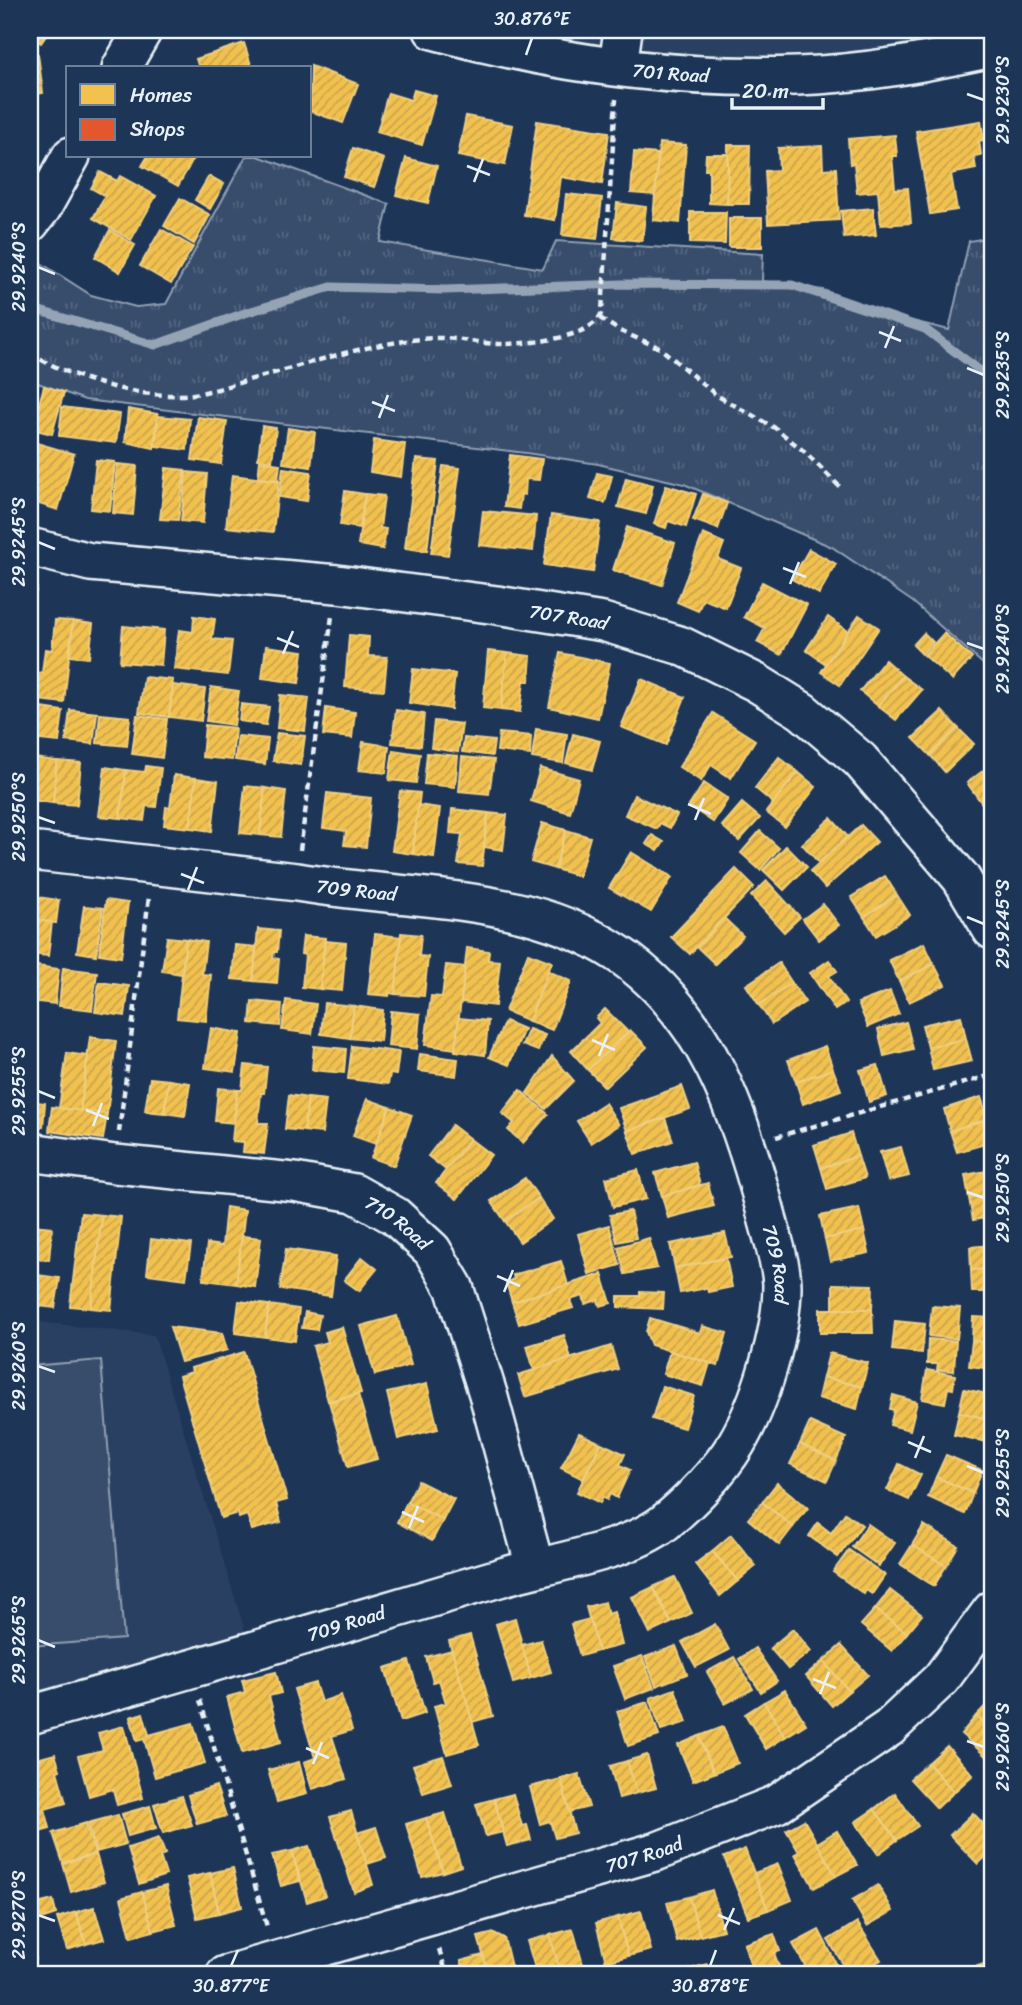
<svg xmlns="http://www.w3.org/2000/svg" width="1022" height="2005" viewBox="0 0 1022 2005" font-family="Sriracha,sans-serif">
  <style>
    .built { fill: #2a4162 }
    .grass { fill: url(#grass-tufts); stroke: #909fb2; stroke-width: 2 }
    .garden { fill: #374d6c; stroke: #909fb2; stroke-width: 2 }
    .homes { fill: url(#homes-hatch); stroke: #efcf81; stroke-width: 2 }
    .shops { fill: url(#shops-hatch); stroke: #e5856b; stroke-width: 2 }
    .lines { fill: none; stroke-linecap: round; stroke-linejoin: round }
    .stream { stroke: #95a4b5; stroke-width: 9 }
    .minor-casing { stroke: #e8f1f8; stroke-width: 42 }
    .path { stroke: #e8f1f8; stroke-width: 4.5; stroke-dasharray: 7 5; stroke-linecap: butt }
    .minor { stroke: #1d3557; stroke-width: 37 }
    .ticks { fill: none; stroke: #e8f1f8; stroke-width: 2.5 }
    .labels { text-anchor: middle; stroke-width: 7; stroke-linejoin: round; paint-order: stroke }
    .street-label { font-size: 19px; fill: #e8f1f8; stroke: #1d3557 }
    .neatline { fill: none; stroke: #e8f1f8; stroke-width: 2.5 }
    .ticks-label { font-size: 18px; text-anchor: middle; fill: #e8f1f8 }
  </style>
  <defs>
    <pattern id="grass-tufts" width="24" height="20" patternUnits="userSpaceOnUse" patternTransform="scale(1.75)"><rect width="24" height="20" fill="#374d6c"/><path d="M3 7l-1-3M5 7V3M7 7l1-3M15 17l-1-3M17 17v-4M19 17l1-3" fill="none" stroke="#546782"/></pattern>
    <pattern id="homes-hatch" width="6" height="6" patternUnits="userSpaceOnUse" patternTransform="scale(1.75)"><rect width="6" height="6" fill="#f2c14e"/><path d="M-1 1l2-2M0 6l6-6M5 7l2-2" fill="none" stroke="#c7a34d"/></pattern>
    <pattern id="shops-hatch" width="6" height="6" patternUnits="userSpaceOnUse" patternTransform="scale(1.75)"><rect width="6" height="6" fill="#e4572e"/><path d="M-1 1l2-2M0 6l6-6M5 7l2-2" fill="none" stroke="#ad5238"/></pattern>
  </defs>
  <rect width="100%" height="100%" fill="#1d3557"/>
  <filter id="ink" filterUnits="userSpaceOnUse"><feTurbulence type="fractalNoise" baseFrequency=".0143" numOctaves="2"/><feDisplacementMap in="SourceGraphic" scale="14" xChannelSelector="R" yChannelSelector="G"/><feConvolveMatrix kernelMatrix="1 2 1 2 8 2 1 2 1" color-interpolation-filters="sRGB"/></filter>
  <g filter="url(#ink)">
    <g class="built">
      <path d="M435,30H992V46L803,73Z"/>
      <path d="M30,1321L154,1335L251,1650L30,1714Z"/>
    </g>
    <path class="grass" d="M246,156H258L389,204L380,242L543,269L556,241L763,254L762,281L823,290L913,321L949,330L969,241L992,237V672L913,602L832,547L684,484L598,464L526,453L85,400L38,383L30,376V256L91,295L136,307L166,304Z"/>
    <path class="garden" d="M101,1360L124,1639L30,1646V1366Z"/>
    <g class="homes">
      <path d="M30,30H50L41,43L30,37Z"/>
      <path d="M244,43L252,68H199L196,59Z"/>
      <path d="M38,54L43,93L30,95V55Z"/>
      <path d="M311,66L358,84L343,123L310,111Z"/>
      <path d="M414,90L436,96L422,145L377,132L388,93L411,100Z"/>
      <path d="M466,116L513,125L505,165L458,156Z"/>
      <path d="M537,121L609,132L602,184L561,177L555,220L524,215Z"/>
      <path d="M981,121L984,140L979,141L981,155L974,156L976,169L951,174L957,210L930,214L916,131Z"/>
      <path d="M895,135L897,156H892L895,189L908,188L911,223L881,225L878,191L857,193L854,163L850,164L848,139Z"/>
      <path d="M659,143L686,145L680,223L653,220Z"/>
      <path d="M728,145H750L749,204H727Z"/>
      <path d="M822,146L823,169L836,168L839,220L768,224L765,171L779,170L778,148Z"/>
      <path d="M353,148L384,159L374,187L344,177Z"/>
      <path d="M634,152L658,154L655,195L631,193Z"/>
      <path d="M706,154H728L727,204L709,203V170H705Z"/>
      <path d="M148,156H195L178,186L142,166Z"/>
      <path d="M406,158L437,166L428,203L396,195Z"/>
      <path d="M100,172L117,181L120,176L156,196L131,240L93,218L105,196L91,188Z"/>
      <path d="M209,176L224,184L210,209L195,200Z"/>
      <path d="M566,194L602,198L597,239L562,235Z"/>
      <path d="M180,198L210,215L194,244L164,226Z"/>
      <path d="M617,203L646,207L642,241L613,238Z"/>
      <path d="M873,208L876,235L844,238L841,211Z"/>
      <path d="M690,212H726L725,244L690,243Z"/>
      <rect x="729" y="218" width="33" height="29"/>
      <path d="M161,229L193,247L171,284L140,266Z"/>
      <path d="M110,230L135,245L120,272L95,257Z"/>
      <path d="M44,386L64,392L52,434L32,429Z"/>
      <path d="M62,407L120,414L116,443L59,436Z"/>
      <path d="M128,409L158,414L154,448L125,442Z"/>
      <path d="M158,416L190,419L187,450L155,446Z"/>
      <path d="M198,417L227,421L221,464L192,460Z"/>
      <path d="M262,426L276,428L272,461L258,459Z"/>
      <path d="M288,428L315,432L311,467L283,463Z"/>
      <path d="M374,440L405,444L401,477L370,472Z"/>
      <path d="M30,441L74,454L58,510L30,501Z"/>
      <path d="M510,455L542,459L539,480L526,479L525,495L521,494L519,509L504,507Z"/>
      <path d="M416,459L438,461L427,551L405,548Z"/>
      <path d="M96,460L115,462L110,511L91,509Z"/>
      <path d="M260,461L280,464L278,480L258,478Z"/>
      <path d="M117,464L137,466L133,515L113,513Z"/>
      <path d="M443,466L460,468L448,555L431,553Z"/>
      <path d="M166,468L185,470L178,520L160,519Z"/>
      <path d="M283,468L311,472L307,501L279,497Z"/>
      <path d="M186,472L207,474L203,523L181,521Z"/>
      <path d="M597,473L612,476L605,503L590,499Z"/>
      <path d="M232,475L279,481L273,532L226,527Z"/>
      <path d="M626,478L653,485L646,514L618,507Z"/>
      <path d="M666,485L696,494L686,527L668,521L666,528L654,524Z"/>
      <path d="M345,491L365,494L360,528L340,525Z"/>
      <path d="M365,494L384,496L380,528L386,529L383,549L358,545Z"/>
      <path d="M703,494L727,503L718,529L693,520Z"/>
      <path d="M483,511L536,516L533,551L479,545Z"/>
      <path d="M551,515L600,522L593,572L544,565Z"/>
      <path d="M627,527L675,543L662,585L613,570Z"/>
      <path d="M703,534L724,543L718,559L741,568L726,608L703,599L698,611L677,602Z"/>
      <path d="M809,549L836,564L819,594L792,579Z"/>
      <path d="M762,582L807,605L781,655L757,642L765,628L744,617Z"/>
      <path d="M30,585L37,588L30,610Z"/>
      <path d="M859,615L879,628L840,685L821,672Z"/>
      <path d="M194,616L215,619L212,639L232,641L228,675L174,669L179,630L193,632Z"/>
      <path d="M828,617L848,631L826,664L806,650Z"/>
      <path d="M55,620L73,621L64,703L30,699L31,672L42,673L45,649L52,650Z"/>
      <path d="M73,621L93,624L89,658L70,656Z"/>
      <path d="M123,626L164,630L161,665L120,662Z"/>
      <path d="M924,633L933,642L922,654L913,645Z"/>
      <path d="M944,633L972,658L952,680L924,655Z"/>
      <path d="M349,635L369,637L368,656L387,657L384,690L345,687Z"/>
      <path d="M266,646L303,651L299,683L262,678Z"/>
      <path d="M488,651L507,653L501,710L483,708Z"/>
      <path d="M507,653L531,656L529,681H524L520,712L501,710Z"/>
      <path d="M560,653L610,663L598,718L549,707Z"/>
      <path d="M885,660L903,676L878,706L860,691Z"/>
      <path d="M413,669L455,674L451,709L409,703Z"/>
      <path d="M903,676L922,690L896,720L878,706Z"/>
      <path d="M144,677L173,680L169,717L139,713Z"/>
      <path d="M641,679L685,697L666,745L621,727Z"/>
      <path d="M173,685L205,689L201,721L169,717Z"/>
      <path d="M211,687L239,691L234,725L206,721Z"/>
      <path d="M280,695L309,698L305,731L277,728Z"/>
      <path d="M241,704L269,707L266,725L239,721Z"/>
      <path d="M35,707L63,711L59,742L31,739Z"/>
      <path d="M326,708L355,712L352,738L323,735Z"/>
      <path d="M70,710L97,713L93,744L66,741Z"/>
      <path d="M396,710L424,714L421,746L392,743Z"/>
      <path d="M942,711L958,728L930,755L913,738Z"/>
      <path d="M713,713L755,740L731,778L711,765L701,781L679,767Z"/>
      <path d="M100,714L130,717L127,746L97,743Z"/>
      <path d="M137,715L167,719L162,758L132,754Z"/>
      <path d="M434,721L462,724L458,752L431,748Z"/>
      <path d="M205,725L235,728L232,760L202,757Z"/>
      <path d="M958,728L974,744L945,772L930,755Z"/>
      <path d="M536,729L567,734L563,763L532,758Z"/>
      <path d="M277,733L305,736L301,765L273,761Z"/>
      <path d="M499,733L531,736L530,755L497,751Z"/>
      <path d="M573,734L600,741L592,770L566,763Z"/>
      <path d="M238,736L268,739L265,764L235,760Z"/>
      <path d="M464,738L494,741L492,756L462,752Z"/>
      <path d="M363,742L389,746L386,773L359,770Z"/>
      <path d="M393,750L420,754L416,783L389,780Z"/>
      <path d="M427,753L458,756L455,787L424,784Z"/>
      <path d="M462,757L494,760L489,794L459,791Z"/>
      <path d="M779,757L798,772L773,803L755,788Z"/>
      <path d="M34,758L57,761L53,803L30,800Z"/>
      <path d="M57,761L81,763L77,805L53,803Z"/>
      <path d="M992,764V794L981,802L967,783Z"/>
      <path d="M146,766L161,768L156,807L146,806L144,821L120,818L126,770L145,772Z"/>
      <path d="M105,767L126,770L120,818L99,816Z"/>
      <path d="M540,768L579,779L570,813L531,801Z"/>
      <path d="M798,772L816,787L785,827L766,812Z"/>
      <path d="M174,775L196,778L190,828L164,825L166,807L170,808Z"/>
      <path d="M196,778L218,781L212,831L190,828Z"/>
      <path d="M704,783L728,799L713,822L689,806Z"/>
      <path d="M245,786L265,788L260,835L240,833Z"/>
      <path d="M265,788L286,791L281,837L260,835Z"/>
      <path d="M400,791L420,793L413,854L392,851Z"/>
      <path d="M327,793L371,798L366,847L344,845L346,831L323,828Z"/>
      <path d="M992,794V816L981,802Z"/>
      <path d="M634,795L677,815L670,828L660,823L657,829L625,815Z"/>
      <path d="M742,803L760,818L739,841L722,826Z"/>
      <path d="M418,805L440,808L434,857L413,854Z"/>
      <path d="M452,809L488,813L482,866L458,864L462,834L450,833Z"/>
      <path d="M488,813L507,815L503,850L484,847Z"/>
      <path d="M831,818L848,837L819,863L802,844Z"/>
      <path d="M542,823L566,830L555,869L531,862Z"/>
      <path d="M861,825L877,842L825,888L810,871Z"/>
      <path d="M566,830L590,837L579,876L555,869Z"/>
      <path d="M760,831L779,848L760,870L741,853Z"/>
      <path d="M652,835L664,842L658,851L646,844Z"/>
      <path d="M786,846L807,867L784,890L763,870Z"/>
      <path d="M631,852L672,877L651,912L609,888Z"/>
      <path d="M736,869L754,887L690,954L671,937Z"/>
      <path d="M885,876L897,895L864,917L851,897Z"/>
      <path d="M767,881L800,917L784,932L751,896Z"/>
      <path d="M897,895L910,915L876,936L864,917Z"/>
      <path d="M37,897L59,900L56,923L34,920Z"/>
      <path d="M106,900L128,903L121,957L99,954Z"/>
      <path d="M823,904L839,925L819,940L803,919Z"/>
      <path d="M84,906L103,908L96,955L77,952Z"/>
      <path d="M724,918L743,936L715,964L697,947Z"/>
      <path d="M30,920L52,922L48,956L30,954Z"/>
      <path d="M258,929L279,931L277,952H274L273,958L279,959L277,983L253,981Z"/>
      <path d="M401,933L421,935L419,956L428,957L424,996L395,994Z"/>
      <path d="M375,934L401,937L395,994L389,993V996L368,994Z"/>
      <path d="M303,936L325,938L320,989L302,987L305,955L301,954Z"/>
      <path d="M167,937L186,939L182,974L162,971Z"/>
      <path d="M186,939L206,942L202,974L211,975L206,1021L177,1018Z"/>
      <path d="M325,941L346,943L342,991L320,989Z"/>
      <path d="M924,943L934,964L899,981L889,960Z"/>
      <path d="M235,945L256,947L253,981L232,979Z"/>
      <path d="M467,948L489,951L488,960L500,961L495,1006L461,1002Z"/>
      <path d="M528,953L552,962L529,1021L505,1011Z"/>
      <path d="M829,960L837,971L829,976L846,1003L835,1010L810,973Z"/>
      <path d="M779,963L792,983L759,1005L746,985Z"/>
      <path d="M934,964L945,985L909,1002L899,981Z"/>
      <path d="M30,965L59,969L55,1004L30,1001Z"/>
      <path d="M446,965L465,967L455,1049L425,1045L431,996L442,997Z"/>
      <path d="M63,968L97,972L92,1010L59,1006Z"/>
      <path d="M548,971L571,981L552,1030L529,1021Z"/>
      <path d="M99,982L129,986L125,1016L95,1012Z"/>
      <path d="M792,983L805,1002L772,1024L759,1005Z"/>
      <path d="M890,991L899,1014L868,1027L858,1003Z"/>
      <path d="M286,1000L316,1004L312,1034L282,1030Z"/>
      <path d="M252,1001L282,1004L280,1026L250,1023Z"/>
      <path d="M324,1003L354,1006L350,1038L321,1034Z"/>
      <path d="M354,1006L383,1010L380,1041L350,1038Z"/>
      <path d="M605,1009L628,1032L588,1070L571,1051L600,1023L596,1018Z"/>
      <path d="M391,1011L420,1014L417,1049L388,1046Z"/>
      <path d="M961,1016L966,1039L928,1047L922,1025Z"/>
      <path d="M459,1018L488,1021L485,1055L455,1051Z"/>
      <path d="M505,1021L524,1029L509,1065L489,1057Z"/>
      <path d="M906,1022L913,1049L884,1056L878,1029Z"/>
      <path d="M211,1028L241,1033L235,1072L205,1068Z"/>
      <path d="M529,1029L545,1035L538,1051L522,1045Z"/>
      <path d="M630,1030L647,1047L605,1087L588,1070Z"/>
      <path d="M90,1037L116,1041L107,1114L80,1111Z"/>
      <path d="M966,1039L972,1061L933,1070L928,1047Z"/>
      <path d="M314,1046L346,1049L344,1073L312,1070Z"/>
      <path d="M352,1046L399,1052L396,1075L390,1074L388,1084L348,1079Z"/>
      <path d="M825,1046L833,1069L796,1082L788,1060Z"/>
      <path d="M30,1047L38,1048L32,1098H30Z"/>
      <path d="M67,1053L88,1056L80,1111L59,1108Z"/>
      <path d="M420,1054L458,1059L456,1076L418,1071Z"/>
      <path d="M552,1056L574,1081L546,1109L527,1093Z"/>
      <path d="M245,1065L267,1067L264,1093H261L258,1123H268L264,1154L243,1152L244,1142L232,1141L237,1090H242Z"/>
      <path d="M878,1065L887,1096L869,1102L860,1070Z"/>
      <path d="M833,1069L841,1090L803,1104L796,1082Z"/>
      <path d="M150,1078L169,1080L164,1113L145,1111Z"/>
      <path d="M169,1080L190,1083L185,1116L164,1113Z"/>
      <path d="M682,1086L690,1109L627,1131L619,1108Z"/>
      <path d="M218,1088L237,1090L234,1123L215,1121Z"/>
      <path d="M520,1090L548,1114L523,1143L508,1130L514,1123L502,1113Z"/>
      <path d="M289,1095L308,1098L304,1131L285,1129Z"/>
      <path d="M981,1097L988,1119L950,1131L944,1109Z"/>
      <path d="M308,1098L326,1100L322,1133L304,1131Z"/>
      <path d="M367,1099L390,1107L376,1144L353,1136Z"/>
      <path d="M30,1101L45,1103L43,1127L30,1126Z"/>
      <path d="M605,1103L619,1125L591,1143L577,1121Z"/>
      <path d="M52,1107L107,1114L103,1139L49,1131Z"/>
      <path d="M390,1107L412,1115L394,1166L371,1158Z"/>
      <path d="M665,1118L673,1141L635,1154L627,1131Z"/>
      <path d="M988,1119L992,1132V1142L957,1152L950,1131Z"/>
      <path d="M452,1125L470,1139L446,1170L428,1156Z"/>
      <path d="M851,1133L858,1156L821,1168L814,1145Z"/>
      <path d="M470,1139L491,1155L457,1199L436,1183Z"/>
      <path d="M901,1147L909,1176L888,1181L880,1152Z"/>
      <path d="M858,1156L865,1178L827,1189L821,1168Z"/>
      <path d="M694,1162L700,1185L662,1196L655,1173Z"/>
      <path d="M638,1170L646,1199L613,1207L606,1178Z"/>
      <path d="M992,1170V1194L969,1198L965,1175Z"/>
      <path d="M525,1178L539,1198L505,1221L491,1201Z"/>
      <path d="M708,1183L714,1206L668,1218L662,1196Z"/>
      <path d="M992,1194V1217L973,1220L969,1198Z"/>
      <path d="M539,1198L553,1219L520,1242L505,1221Z"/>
      <path d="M30,1203L35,1204L32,1225L52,1227L49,1260L30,1258Z"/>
      <path d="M226,1207L245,1210L236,1284L203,1280L207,1244L222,1246Z"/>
      <path d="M859,1208L864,1230L825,1239L820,1216Z"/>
      <path d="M630,1211L636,1238L617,1242L610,1215Z"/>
      <path d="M81,1213L102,1215L91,1308L70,1306Z"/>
      <path d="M102,1215L121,1217L111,1310L91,1308Z"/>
      <path d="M609,1225L620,1265L589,1274L578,1234Z"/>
      <path d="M864,1230L869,1253L830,1261L825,1239Z"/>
      <path d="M725,1233L731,1257L675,1268L670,1244Z"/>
      <path d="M242,1236L261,1238L255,1287L236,1284Z"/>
      <path d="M649,1238L657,1268L625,1274L618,1247Z"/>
      <path d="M151,1239L191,1244L186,1279L147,1274Z"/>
      <path d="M992,1245V1269L971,1270L970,1247Z"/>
      <path d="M286,1249L336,1256L331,1296L280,1289Z"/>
      <path d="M362,1257L377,1269L359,1291L344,1280Z"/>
      <path d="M726,1258L732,1287L708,1292L707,1288L680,1293L675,1268Z"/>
      <path d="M561,1261L568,1285L512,1302L506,1282L514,1279L513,1275Z"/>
      <path d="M992,1269V1292H972L971,1270Z"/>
      <path d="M30,1274L60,1278L55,1308L30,1305Z"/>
      <path d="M602,1274L611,1303L600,1306L598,1300L585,1304L583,1296L570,1300L573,1308L519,1324L512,1302Z"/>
      <path d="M833,1284L873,1285L872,1309H833Z"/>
      <path d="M640,1292L664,1293L663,1309L618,1307V1296H640Z"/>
      <path d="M239,1301L269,1305L265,1337L235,1333Z"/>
      <path d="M269,1305L299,1309L295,1341L265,1337Z"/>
      <path d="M932,1306L960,1308L957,1339L929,1336Z"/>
      <path d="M820,1309H872L873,1333H820Z"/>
      <path d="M305,1312L320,1315L317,1330L302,1328Z"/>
      <path d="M397,1316L411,1365L375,1375L361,1326Z"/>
      <path d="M973,1317L992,1318V1343L972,1341Z"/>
      <path d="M650,1318L700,1333L702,1326L727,1333L718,1366L651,1345L646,1332Z"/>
      <path d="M895,1321L925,1324L922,1353L892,1350Z"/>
      <path d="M170,1327L222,1333L227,1350L181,1362Z"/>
      <path d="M342,1327L361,1393L328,1401L313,1346L328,1342L325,1332Z"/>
      <path d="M564,1335L571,1359L534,1370L527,1346Z"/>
      <path d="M928,1339L956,1341L954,1371L937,1370L938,1364H927Z"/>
      <path d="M972,1341L992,1343V1369L969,1366Z"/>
      <path d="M611,1346L618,1369L525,1397L518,1375Z"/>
      <path d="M670,1351L710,1363L703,1386L663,1374Z"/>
      <path d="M244,1352L287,1500L276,1503L281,1522L252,1530L247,1515L239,1518L238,1513L221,1518L179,1376L192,1372L191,1368Z"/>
      <path d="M829,1353L868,1363L862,1387L823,1377Z"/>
      <path d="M927,1370L955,1375L953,1389L948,1388L945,1403L922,1399Z"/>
      <path d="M823,1377L862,1387L857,1409L818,1398Z"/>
      <path d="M427,1384L438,1429L398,1439L387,1393Z"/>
      <path d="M662,1386L694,1396L684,1428L652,1419Z"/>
      <path d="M964,1389L992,1395V1420L959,1412Z"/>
      <path d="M358,1394L377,1459L348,1467L329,1402Z"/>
      <path d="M893,1395L917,1402L910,1430L890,1425L894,1410L890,1409Z"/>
      <path d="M959,1412L992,1420V1443L954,1435Z"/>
      <path d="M810,1422L846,1438L836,1461L800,1444Z"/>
      <path d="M579,1433L601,1443L583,1479L561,1468Z"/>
      <path d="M601,1443L625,1454L620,1465L630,1470L617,1498L610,1494L607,1500L603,1497L600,1503L577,1492Z"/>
      <path d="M800,1444L836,1461L827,1481L790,1464Z"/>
      <path d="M946,1455L982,1470L973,1493L936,1477Z"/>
      <path d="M899,1464L921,1475L909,1500L887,1490Z"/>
      <path d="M936,1477L973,1493L965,1514L928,1497Z"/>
      <path d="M418,1481L454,1499L443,1520L407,1502Z"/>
      <path d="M777,1483L808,1508L793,1527L762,1502Z"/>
      <path d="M407,1502L443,1520L432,1541L397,1522Z"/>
      <path d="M762,1502L793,1527L779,1545L748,1519Z"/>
      <path d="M845,1513L862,1525L838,1557L809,1536L818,1523L831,1533Z"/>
      <path d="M868,1524L895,1543L879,1566L852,1547Z"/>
      <path d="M924,1525L958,1546L946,1566L912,1545Z"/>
      <path d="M731,1535L756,1566L738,1581L712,1551Z"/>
      <path d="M912,1545L946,1566L934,1586L900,1564Z"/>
      <path d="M849,1550L885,1575L872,1594L866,1590L864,1594L833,1572Z"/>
      <path d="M712,1551L738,1581L720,1596L695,1564Z"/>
      <path d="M675,1577L692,1613L671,1623L653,1587Z"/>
      <path d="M653,1587L671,1623L650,1633L632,1597Z"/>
      <path d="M890,1590L922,1615L907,1633L875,1609Z"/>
      <path d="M605,1602L608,1614L614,1612L622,1645L598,1651L586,1607Z"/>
      <path d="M875,1609L907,1633L892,1651L861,1625Z"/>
      <path d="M515,1618L531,1678L513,1683L496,1624Z"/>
      <path d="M590,1619L598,1651L580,1656L571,1624Z"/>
      <path d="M715,1624L729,1650L696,1667L682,1642Z"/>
      <path d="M793,1629L811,1651L788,1669L770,1648Z"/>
      <path d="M470,1635L493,1716L472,1722L449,1641Z"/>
      <path d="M541,1640L551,1672L531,1678L522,1645Z"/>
      <path d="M841,1645L868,1675L849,1691L823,1661Z"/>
      <path d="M676,1646L687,1674L656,1686L645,1657Z"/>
      <path d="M755,1648L777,1681L761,1692L739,1659Z"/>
      <path d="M452,1650L479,1745L447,1754L434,1706L446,1703L439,1680L433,1682L426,1657Z"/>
      <path d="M642,1656L654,1688L625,1699L613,1666Z"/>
      <path d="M734,1657L753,1689L725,1704L707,1672Z"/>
      <path d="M409,1661L425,1713L401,1721L385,1668Z"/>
      <path d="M823,1661L849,1691L832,1706L806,1676Z"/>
      <path d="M276,1672L281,1693L269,1696L281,1742L242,1753L227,1697L245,1692L242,1680Z"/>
      <path d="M315,1683L321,1702L341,1695L352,1730L332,1736L346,1779L312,1789L304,1762L315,1758L294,1689Z"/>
      <path d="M675,1689L687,1722L661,1730L650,1698Z"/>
      <path d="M785,1690L806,1724L785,1737L764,1702Z"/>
      <path d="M992,1699V1730L976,1716Z"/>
      <path d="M648,1702L659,1736L628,1746L617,1711Z"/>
      <path d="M764,1702L785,1737L766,1749L745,1714Z"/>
      <path d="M143,1713L149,1735L193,1723L205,1763L155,1777L144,1739L137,1741L130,1717Z"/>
      <path d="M976,1716L992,1730L990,1760L961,1734Z"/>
      <path d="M124,1726L143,1798L117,1805L113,1789L89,1796L78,1756L103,1750L98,1733Z"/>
      <path d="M723,1727L738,1763L714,1773L699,1736Z"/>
      <path d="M699,1736L714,1773L693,1781L678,1745Z"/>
      <path d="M947,1746L973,1775L954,1792L928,1763Z"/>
      <path d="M55,1754L60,1770L57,1771L66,1803L45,1809L50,1828L32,1833L30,1823V1778L37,1776L33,1760Z"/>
      <path d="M647,1755L656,1788L637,1793L627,1761Z"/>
      <path d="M443,1756L452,1784L423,1793L413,1765Z"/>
      <path d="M627,1761L637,1793L619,1798L610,1766Z"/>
      <path d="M299,1762L307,1794L277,1802L268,1770Z"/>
      <path d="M928,1763L954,1792L937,1808L910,1779Z"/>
      <path d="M579,1774L589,1807L569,1812L561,1779Z"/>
      <path d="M561,1779L575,1833L555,1838L550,1821L540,1824L530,1787Z"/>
      <path d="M216,1786L226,1816L197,1824L188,1795Z"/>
      <path d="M895,1793L918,1826L897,1840L874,1809Z"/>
      <path d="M513,1794L522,1826L527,1825L531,1840L507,1846L494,1799Z"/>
      <path d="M182,1796L192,1825L163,1833L154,1804Z"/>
      <path d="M494,1799L503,1832L486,1836L476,1804Z"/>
      <path d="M150,1806L156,1828L128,1836L122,1814Z"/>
      <path d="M874,1809L897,1840L878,1854L855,1822Z"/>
      <path d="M351,1811L373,1885L354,1892L330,1817Z"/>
      <path d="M445,1813L461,1866L443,1872L426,1818Z"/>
      <path d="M973,1813L992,1833V1851L978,1864L950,1835Z"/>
      <path d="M118,1815L126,1844L96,1852L88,1823Z"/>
      <path d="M426,1818L443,1872L422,1877L406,1824Z"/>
      <path d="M804,1820L836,1876L814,1888L795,1854L799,1852L786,1830Z"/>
      <path d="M86,1823L95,1854L63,1863L53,1833Z"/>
      <path d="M376,1827L386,1858L367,1864L357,1833Z"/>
      <path d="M837,1831L857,1865L836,1876L817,1843Z"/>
      <path d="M159,1838L165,1854L160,1856L166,1875L139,1884L128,1848Z"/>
      <path d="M309,1846L325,1896L307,1902L292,1851Z"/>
      <path d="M745,1849L768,1910L748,1917L724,1857Z"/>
      <path d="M292,1851L300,1881L281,1886L272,1855Z"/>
      <path d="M96,1854L104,1882L71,1892L63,1864Z"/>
      <path d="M778,1864L792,1900L768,1910L754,1873Z"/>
      <path d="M233,1868L242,1907L219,1913L210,1873Z"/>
      <path d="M210,1873L219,1913L197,1918L187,1878Z"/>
      <path d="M878,1885L893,1911L867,1926L852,1900Z"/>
      <path d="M166,1886L176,1925L153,1931L142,1892Z"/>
      <path d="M712,1890L723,1930L700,1936L689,1897Z"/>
      <path d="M142,1892L153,1931L131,1937L121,1898Z"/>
      <path d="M689,1897L700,1936L677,1942L667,1902Z"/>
      <path d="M53,1900L56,1914L41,1919L37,1904Z"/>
      <path d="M94,1907L104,1939L86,1944L76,1912Z"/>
      <path d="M641,1911L651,1950L628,1956L618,1917Z"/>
      <path d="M76,1912L86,1944L67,1950L57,1918Z"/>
      <path d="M618,1917L628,1956L606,1962L596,1923Z"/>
      <path d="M857,1922L881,1960L855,1975H850L828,1940Z"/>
      <path d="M573,1929L584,1968L560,1974L550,1935Z"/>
      <path d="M819,1930L838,1967L822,1975H810L793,1944Z"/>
      <path d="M494,1933L504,1938L513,1975H489L478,1937Z"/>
      <path d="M774,1934L780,1951L774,1953L780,1969L763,1975H754L744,1944Z"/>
      <path d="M550,1935L561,1975H537L527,1941Z"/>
      <path d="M30,1939L36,1959L30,1961Z"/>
      <path d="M483,1955L489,1975H465L461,1961Z"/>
      <path d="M989,1962L992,1975H971L969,1969Z"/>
      <path d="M707,1964L710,1975H682L681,1972Z"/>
    </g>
    <path class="shops" d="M651,30H674L675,34H651Z"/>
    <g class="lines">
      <g class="stream">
        <path d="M30,308L155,345L245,313L331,287L445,290L622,284L792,285L925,329L987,376"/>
        <path d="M992,320L987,376L992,393"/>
      </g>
      <defs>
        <g id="minor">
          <path id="s1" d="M433,30C551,63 674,80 797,76C863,74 928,62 992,48"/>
          <path d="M618,66L623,30"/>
          <path d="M121,68L143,30"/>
          <path d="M30,223L42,208L71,156"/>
          <path id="s2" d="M30,547L90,562L337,584L497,605L603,622L682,646L757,683L802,711L860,760L961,878L992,930"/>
          <path id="s3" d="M30,851L297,882C403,900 524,892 617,953C705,1010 741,1117 766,1213C771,1234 782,1265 782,1286C782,1333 760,1404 736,1444C720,1471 688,1504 664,1523C625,1553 547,1563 499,1578C343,1624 187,1671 30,1715"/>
          <path id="s4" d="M30,1152L115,1164L294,1182L354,1193L395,1216L432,1250L454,1287L488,1394L535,1567"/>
          <path id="s5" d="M225,1975L658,1851L777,1804L889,1728L941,1679L992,1610"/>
        </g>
      </defs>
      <use href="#minor" class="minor-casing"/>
      <g class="path">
        <path d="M600,318L620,331L660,348L716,395L775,428L805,452L840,487"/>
        <path d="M30,354C76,379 130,397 183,395C207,394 233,384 256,378C314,362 372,342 433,338C457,337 482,345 507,344C531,343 596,338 602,311L616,99"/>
        <path d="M300,850L332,616"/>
        <path d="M119,1132L149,897"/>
        <path d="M776,1137L992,1075"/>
        <path d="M200,1700L268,1930"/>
        <path d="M439,1949L447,1975"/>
      </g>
      <use href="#minor" class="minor"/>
    </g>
  </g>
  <path class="ticks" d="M526,55L532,38M967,94L984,100M467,166L490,175M474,182L483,159M38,267L55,274M879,332L901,341M885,348L894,326M967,368L984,375M372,402L395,411M379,418L388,395M38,542L55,549M783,568L806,577M790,584L799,562M277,638L299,647M967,643L984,649M283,654L293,631M688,804L711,814M38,817L55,823M695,820L704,798M181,874L204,883M188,890L197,867M967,917L984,924M592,1040L615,1050M599,1056L608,1034M38,1091L55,1098M86,1110L109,1119M93,1126L102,1103M967,1192L984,1198M497,1276L520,1286M504,1292L513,1270M38,1366L55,1372M908,1442L931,1452M915,1458L924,1436M967,1466L984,1473M402,1512L424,1522M409,1528L418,1506M38,1640L55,1647M813,1679L836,1688M820,1694L829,1672M967,1741L984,1747M306,1748L329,1758M313,1764L322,1742M38,1915L55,1921M718,1915L740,1924M724,1930L734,1908M231,1966L238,1950M710,1966L716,1950"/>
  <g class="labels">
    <g class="street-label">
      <text dy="7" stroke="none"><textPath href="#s1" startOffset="242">701 Road</textPath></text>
      <text dy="7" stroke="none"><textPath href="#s2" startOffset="544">707 Road</textPath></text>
      <text dy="7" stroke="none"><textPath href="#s3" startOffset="329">709 Road</textPath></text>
      <text dy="7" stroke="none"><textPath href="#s4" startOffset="380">710 Road</textPath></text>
      <text dy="7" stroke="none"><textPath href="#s3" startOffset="959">709 Road</textPath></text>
      <text transform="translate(346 1623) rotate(-17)" y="7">709 Road</text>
      <text dy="7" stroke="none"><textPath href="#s5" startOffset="436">707 Road</textPath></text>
    </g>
  </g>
  <rect width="1022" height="2005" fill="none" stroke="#1d3557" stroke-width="77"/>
  <rect x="66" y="66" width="245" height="91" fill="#1d3557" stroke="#6e8097" stroke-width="2"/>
  <rect x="80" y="84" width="35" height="21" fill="#f2c14e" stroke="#6e8097" stroke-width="2"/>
  <text x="130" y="102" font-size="21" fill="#e8f1f8">Homes</text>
  <rect x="80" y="119" width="35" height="21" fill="#e4572e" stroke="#6e8097" stroke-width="2"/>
  <text x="130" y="136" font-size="21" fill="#e8f1f8">Shops</text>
  <path d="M732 98v10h91v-10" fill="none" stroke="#e8f1f8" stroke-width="3.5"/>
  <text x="742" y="98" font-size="21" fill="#e8f1f8" stroke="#1d3557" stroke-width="5" paint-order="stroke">20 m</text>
  <rect x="38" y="38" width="946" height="1928" class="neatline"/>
  <g class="ticks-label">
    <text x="532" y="25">30.876°E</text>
    <text transform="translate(1003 100) rotate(-90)" y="6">29.9230°S</text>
    <text transform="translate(19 267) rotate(-90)" y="6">29.9240°S</text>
    <text transform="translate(1003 375) rotate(-90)" y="6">29.9235°S</text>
    <text transform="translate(19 542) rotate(-90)" y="6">29.9245°S</text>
    <text transform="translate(1003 649) rotate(-90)" y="6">29.9240°S</text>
    <text transform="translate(19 817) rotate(-90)" y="6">29.9250°S</text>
    <text transform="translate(1003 924) rotate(-90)" y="6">29.9245°S</text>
    <text transform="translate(19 1091) rotate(-90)" y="6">29.9255°S</text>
    <text transform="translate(1003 1198) rotate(-90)" y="6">29.9250°S</text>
    <text transform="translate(19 1366) rotate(-90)" y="6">29.9260°S</text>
    <text transform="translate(1003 1473) rotate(-90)" y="6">29.9255°S</text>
    <text transform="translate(19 1640) rotate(-90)" y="6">29.9265°S</text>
    <text transform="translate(1003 1747) rotate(-90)" y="6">29.9260°S</text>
    <text transform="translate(19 1915) rotate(-90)" y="6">29.9270°S</text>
    <text x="231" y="1992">30.877°E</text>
    <text x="710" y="1992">30.878°E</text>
  </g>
</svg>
